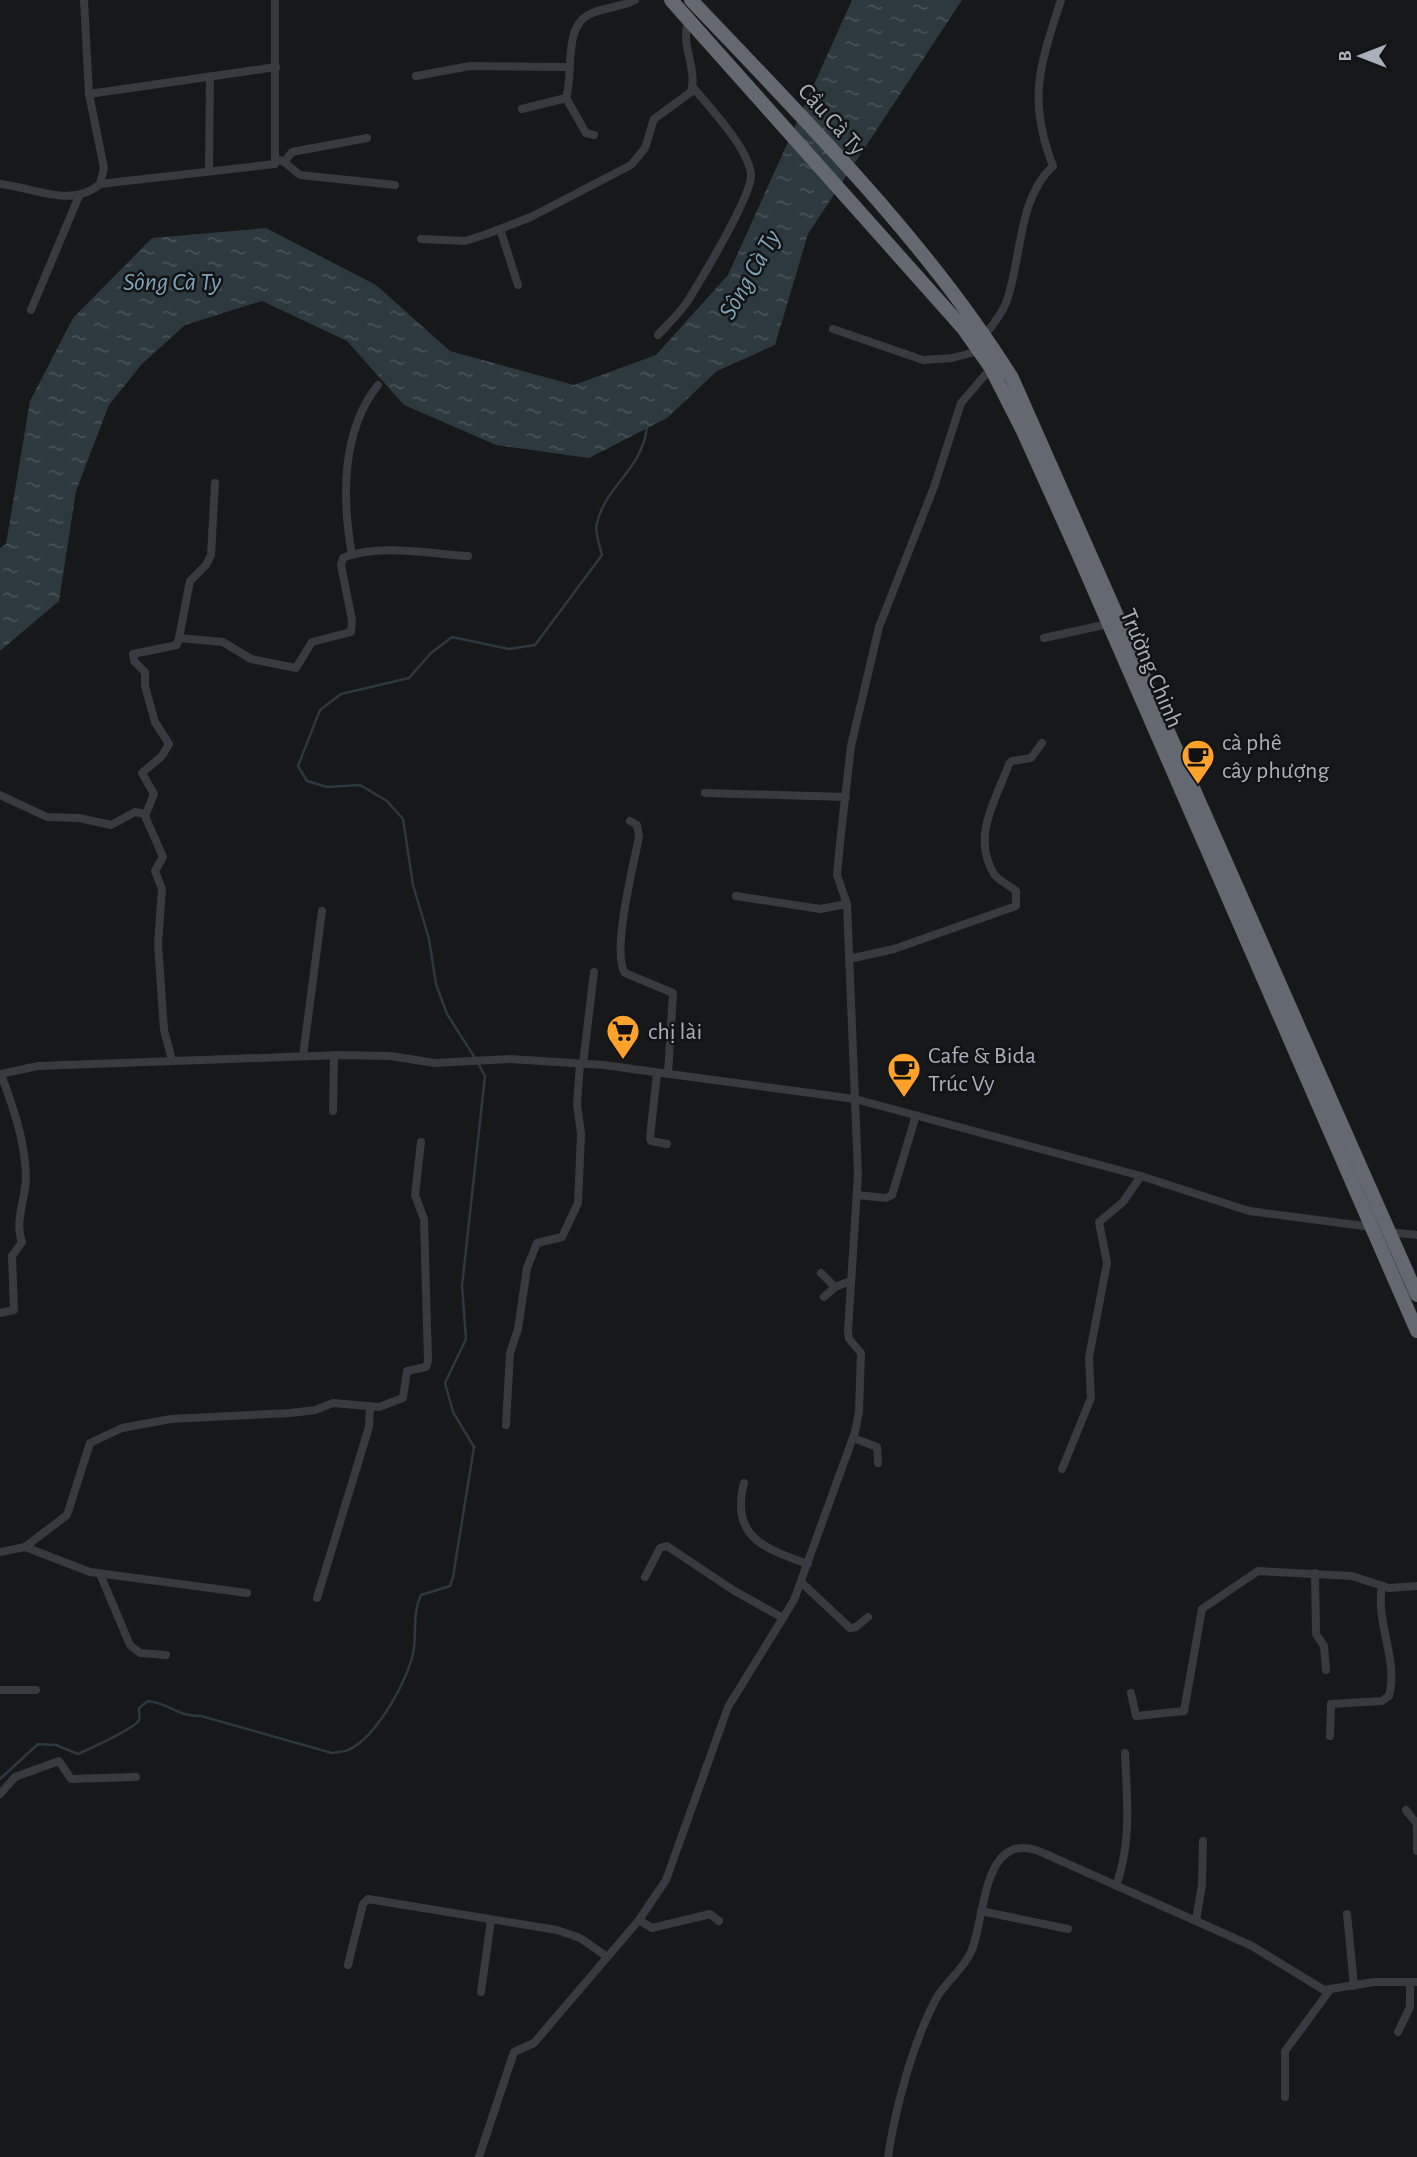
<svg xmlns="http://www.w3.org/2000/svg" width="1417" height="2157" viewBox="0 0 1417 2157" font-family="'Alegreya Sans',sans-serif">
  <style>
    .water { fill: url(#water-ripples) }
    .lines { fill: none; stroke-linecap: round; stroke-linejoin: round }
    .stream { stroke: #2c393f; stroke-width: 2.5 }
    .street { stroke: #383a3f; stroke-width: 8 }
    .highway { stroke: #646971; stroke-width: 14 }
    .labels { text-anchor: middle; stroke-width: 5; stroke-linejoin: round; paint-order: stroke }
    .street-label { font-size: 24px; fill: #a9b0bb; stroke: #121315 }
    .poi-label { font-size: 24px; fill: #a9b0bb; stroke: #121315; text-anchor: start }
    .water-label { font-size: 26px; font-style: italic; fill: #7ea2b8; stroke: #121315 }
  </style>
  <defs>
    <pattern id="water-ripples" width="26" height="14" patternUnits="userSpaceOnUse" patternTransform="scale(1.75)"><rect width="26" height="14" fill="#2c393f"/><path d="M2 4q2-2 4 0t4 0M15 11q2-2 4 0t4 0" fill="none" stroke="#485359"/></pattern>
  </defs>
  <rect width="100%" height="100%" fill="#17181a"/>
  <path class="water" d="M852,0H962L808,234L775,345L717,371L667,418L589,458L496,445L404,405L347,341L262,301L185,325L142,364L109,405L76,491L59,601L0,651V548L6,544L30,401L73,318L152,238L266,228L376,285L450,351L574,385L656,355L728,275Z"/>
  <g class="lines">
    <g class="stream">
      <path d="M475,1058L447,1014L436,984L429,939L413,885L403,819L387,801L360,785L327,787L307,781L298,766L320,710L341,694L409,678L431,653L452,637L509,649L535,645L602,555C600,546 594,532 597,523C606,485 641,471 647,428"/>
      <path d="M0,1779L38,1744L56,1745L78,1754C89,1749 136,1728 139,1720C140,1716 139,1712 139,1708L148,1701C172,1704 175,1716 201,1716L332,1753C337,1752 344,1752 348,1750C376,1738 410,1678 414,1648C416,1630 413,1612 421,1595L450,1586L453,1577L474,1447L453,1412L445,1383L466,1339L462,1286L485,1076L478,1063"/>
    </g>
    <g class="street">
      <path d="M84,0L89,94L104,168L100,184"/>
      <path d="M416,76L470,66L570,67"/>
      <path d="M89,94L276,67"/>
      <path d="M566,98L586,133L594,135"/>
      <path d="M522,109L566,98C574,75 563,29 588,15C603,7 620,8 635,0"/>
      <path d="M277,159L284,162L300,175L395,185"/>
      <path d="M284,162L292,152L367,138"/>
      <path d="M209,169L210,78"/>
      <path d="M0,184C33,187 71,209 100,184L275,164V0"/>
      <path d="M500,229L518,285"/>
      <path d="M421,239L465,241L487,234L531,217L631,165L645,148L654,119L691,92C698,67 679,45 689,19"/>
      <path d="M31,310L79,196"/>
      <path d="M833,329L923,360L952,358L979,351"/>
      <path d="M658,335C668,324 681,312 689,299C702,278 752,195 751,175C749,148 709,107 692,86"/>
      <path d="M985,335C993,325 1001,315 1006,303C1022,260 1017,199 1053,166C1027,100 1040,65 1061,0"/>
      <path d="M352,555C342,500 341,431 378,385"/>
      <path d="M179,638L190,581L206,565L211,555L215,483"/>
      <path d="M1044,638L1108,624"/>
      <path d="M705,793L846,797"/>
      <path d="M0,795L47,817L79,818L111,825L135,812L145,814"/>
      <path d="M630,821L637,825L639,837C634,863 611,953 625,973L673,993L668,1074"/>
      <path d="M736,896L820,909L847,904"/>
      <path d="M849,959L894,949L1016,906V891C1009,885 999,881 994,874C971,836 996,800 1009,764L1012,761L1031,758L1042,743"/>
      <path d="M303,1056L322,911"/>
      <path d="M172,1060L164,1030L158,944L162,889L155,871L163,857L145,816L154,794L142,773L162,756L169,744L155,722L145,686V672L134,661L133,654L177,645L179,638L223,642L251,659L296,668L312,642L351,632L352,620L341,565L343,558C379,543 430,554 468,556"/>
      <path d="M583,1064L594,972"/>
      <path d="M657,1073L650,1138L651,1141L667,1144"/>
      <path d="M0,1074L38,1066L340,1055L390,1056L435,1063L510,1059L603,1065L855,1099L1141,1176L1249,1211L1372,1227"/>
      <path d="M333,1111L334,1055"/>
      <path d="M857,1195L886,1198L892,1195L916,1115"/>
      <path d="M1387,1232L1417,1235"/>
      <path d="M821,1273L835,1287"/>
      <path d="M824,1297L835,1287L850,1281"/>
      <path d="M0,1313L14,1310L12,1256L22,1242C14,1222 26,1198 26,1176C25,1140 13,1107 1,1074"/>
      <path d="M506,1425L510,1353L518,1329L527,1268L537,1243L562,1237L578,1203L581,1134L577,1104L580,1064"/>
      <path d="M853,1438L877,1447L878,1463"/>
      <path d="M1062,1469L1091,1398L1089,1357L1107,1263L1099,1222L1123,1202L1141,1176"/>
      <path d="M744,1483C730,1536 764,1549 808,1564"/>
      <path d="M25,1547L67,1515L90,1443L122,1428L171,1419L291,1413L315,1410L333,1403L379,1407L403,1398L407,1371L426,1367L428,1361L424,1219L415,1195L421,1142"/>
      <path d="M0,1552L25,1547L90,1572L247,1593"/>
      <path d="M1315,1573L1316,1634L1324,1646L1326,1670"/>
      <path d="M100,1574L130,1645L140,1653L166,1655"/>
      <path d="M645,1577L660,1548L667,1546L733,1590L783,1618"/>
      <path d="M801,1582L850,1628L856,1627L868,1617"/>
      <path d="M317,1598L369,1427L370,1406"/>
      <path d="M0,1690H36"/>
      <path d="M1131,1693L1136,1716L1184,1711L1202,1609L1258,1571L1352,1576L1389,1588L1417,1586"/>
      <path d="M1330,1736L1331,1704L1382,1701L1389,1696C1399,1661 1375,1622 1382,1586"/>
      <path d="M0,1794L15,1777L59,1761L71,1779L136,1777"/>
      <path d="M1406,1810L1417,1824"/>
      <path d="M1417,1826V1851"/>
      <path d="M1116,1886C1132,1842 1127,1799 1125,1753"/>
      <path d="M981,1911L1068,1929"/>
      <path d="M1347,1914L1354,1986"/>
      <path d="M639,1920L652,1928L710,1914L719,1921"/>
      <path d="M1196,1920L1202,1885L1203,1841"/>
      <path d="M348,1965L363,1904L368,1899L557,1930L580,1938L606,1956"/>
      <path d="M481,1992L491,1920"/>
      <path d="M1398,2032L1410,2007V1982"/>
      <path d="M1285,2097V2051L1330,1990"/>
      <path d="M479,2157L514,2052L534,2043L639,1920L666,1880L728,1707L794,1600L855,1432L859,1412L861,1353L849,1339L848,1331L858,1174L847,904L837,875L840,843L851,746L879,627L934,487L961,403L991,368"/>
      <path d="M888,2157C895,2109 913,2042 936,1999C945,1982 963,1970 971,1952C986,1919 981,1828 1041,1852L1252,1946L1324,1990L1374,1982H1417"/>
    </g>
    <g class="highway">
      <path d="M671,0L963,328L991,368L1023,431L1078,553L1417,1331"/>
      <path d="M691,0C804,119 925,239 1012,378L1417,1295"/>
    </g>
  </g>
  <defs>
    <symbol id="cafe-pin" viewBox="-11 -11 22 30"><path d="M0 17L-7.5 6A9.5 9.5 0 1 1 7.5 6Z" fill="#ffa22a" stroke="#121315"/><path d="M-5.5-4.5H6V0H3Q3 3.5 0 3.5H-2.5Q-5.5 3.5-5.5 0ZM3-3.2v2h1.7v-2ZM-6 4.5H4V6H-6Z" fill="#111"/></symbol>
    <symbol id="supermarket-pin" viewBox="-11 -11 22 30"><path d="M0 17L-7.5 6A9.5 9.5 0 1 1 7.5 6Z" fill="#ffa22a" stroke="#121315"/><path d="M-6-5.5h2.5l.6 2H6L4.5 2H-2.5L-4.4-4H-6ZM-1.5 3.2a1.3 1.3 0 1 0 .1 0ZM3 3.2a1.3 1.3 0 1 0 .1 0Z" fill="#111"/></symbol>
  </defs>
  <g fill-rule="evenodd">
    <use href="#cafe-pin" x="1179" y="737" width="38" height="52"/>
    <use href="#supermarket-pin" x="604" y="1012" width="38" height="52"/>
    <use href="#cafe-pin" x="885" y="1050" width="38" height="52"/>
  </g>
  <g class="labels">
    <g class="street-label">
      <text transform="translate(832 119) rotate(48)" y="8">Cầu Cà Ty</text>
      <text transform="translate(1152 668) rotate(67)" y="8">Trường Chinh</text>
    </g>
    <g class="poi-label">
      <text x="1222" y="750">cà phê<tspan x="1222" dy="28">cây phượng</tspan></text>
      <text x="648" y="1039">chị lài</text>
      <text x="928" y="1063">Cafe &amp; Bida<tspan x="928" dy="28">Trúc Vy</tspan></text>
    </g>
    <g class="water-label">
      <text transform="translate(749 274) rotate(-60)" y="9">Sông Cà Ty</text>
      <text x="172" y="290">Sông Cà Ty</text>
    </g>
  </g>
  <g transform="translate(1361 56) rotate(270)" stroke="#121315" stroke-width="5" paint-order="stroke">
  <path d="M0-5L12 26L0 18L-12 26Z" fill="#a9b0bb"/>
  <text y="-10" font-size="19" font-weight="bold" text-anchor="middle" fill="#a9b0bb">B</text>
  </g>
</svg>
